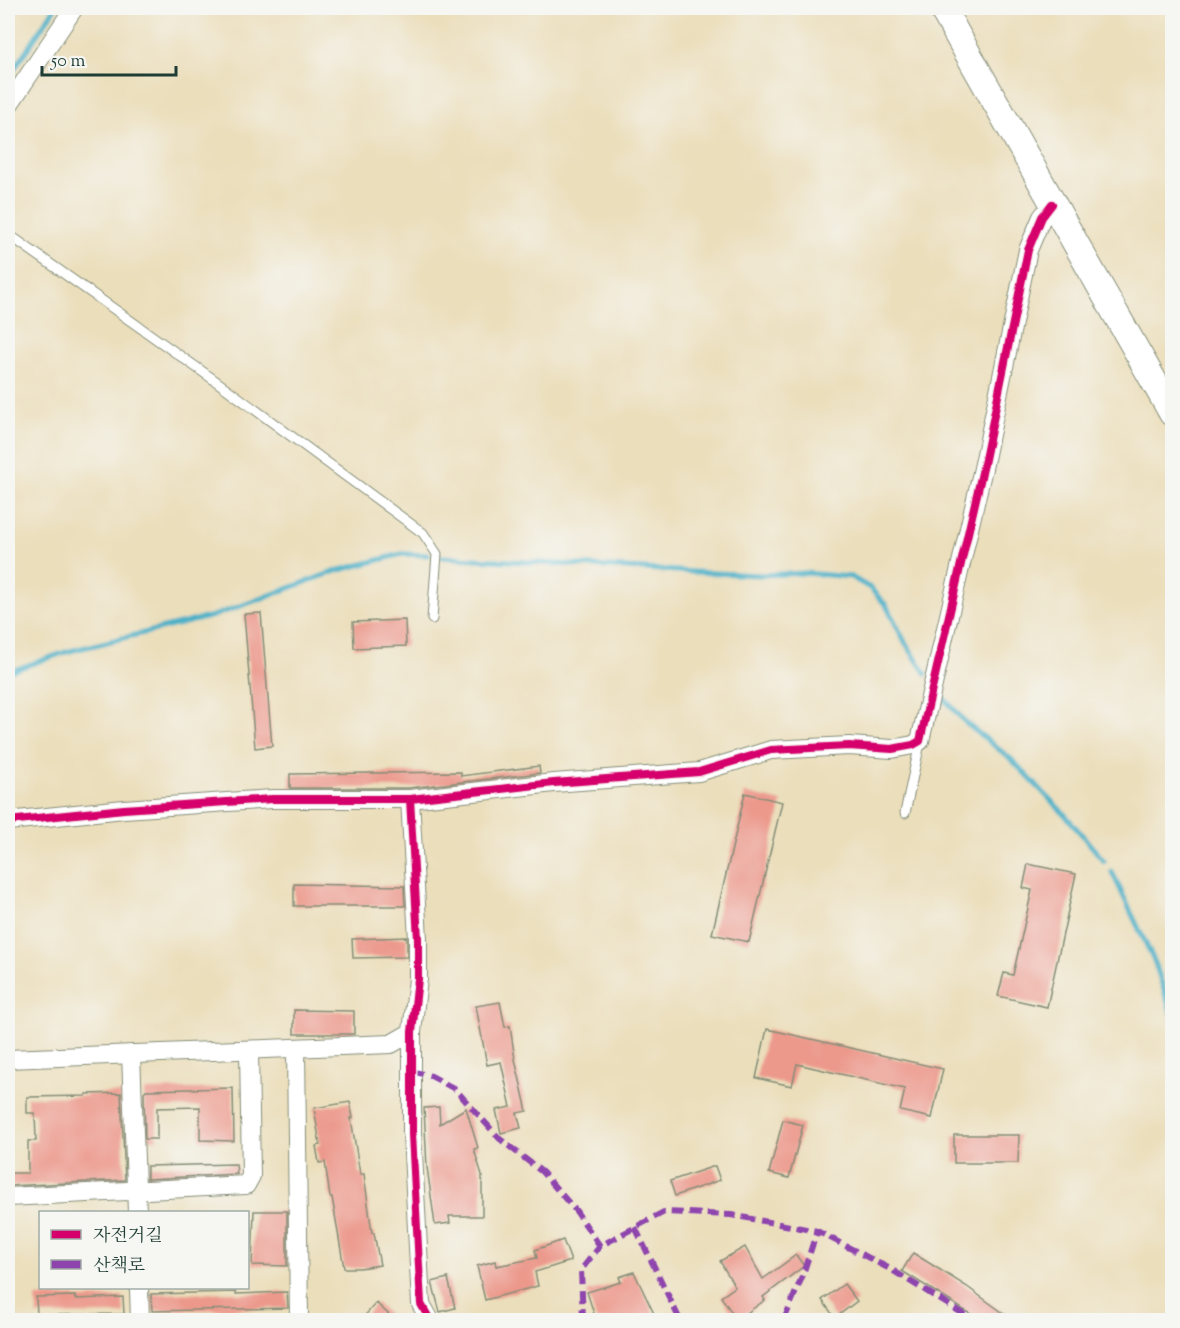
<svg xmlns="http://www.w3.org/2000/svg" width="1180" height="1328" viewBox="0 0 1180 1328" font-family="'Sorts Mill Goudy','Noto Serif KR',serif">
  <style>
    .lines { fill: none; stroke-linecap: round; stroke-linejoin: round }
    .stream { stroke: #49b0c8; stroke-width: 5 }
    .building { fill: #ec998c }
    .service-casing { stroke: #858e78; stroke-width: 11 }
    .minor-casing { stroke: #858e78; stroke-width: 20 }
    .secondary-casing { stroke: #858e78; stroke-width: 28 }
    .service { stroke: #fff; stroke-width: 9 }
    .minor { stroke: #fff; stroke-width: 18 }
    .secondary { stroke: #fff; stroke-width: 26 }
    .quiet { stroke: #8e44ad; stroke-width: 6; stroke-dasharray: 12 6; stroke-linecap: butt }
    .cycleway-casing { stroke: #f6f6f2; stroke-width: 11 }
    .cycleway { stroke: #d6006c; stroke-width: 8 }
  </style>
  <rect width="100%" height="100%" fill="#f6f6f2"/>
  <filter id="ink" filterUnits="userSpaceOnUse"><feTurbulence type="fractalNoise" baseFrequency=".0167" numOctaves="2"/><feDisplacementMap in="SourceGraphic" scale="12" xChannelSelector="R" yChannelSelector="G"/><feConvolveMatrix kernelMatrix="1 2 1 2 8 2 1 2 1" color-interpolation-filters="sRGB"/></filter>
  <filter id="wash" filterUnits="userSpaceOnUse"><feTurbulence type="fractalNoise" baseFrequency=".008" numOctaves="4" result="noise"/><feDisplacementMap in="SourceGraphic" scale="24" xChannelSelector="R" yChannelSelector="G"/><feGaussianBlur stdDeviation="1.35" result="paint"/><feColorMatrix in="noise" values="0 0 0 0 0 0 0 0 0 0 0 0 0 0 0 0 0 1.4 0 .05"/><feComposite in="paint" operator="in"/></filter>
  <g filter="url(#wash)">
    <rect width="100%" height="100%" fill="#ebdebb"/>
    <g class="lines">
      <g class="stream">
        <path d="M8,78L55,8"/>
        <path d="M442,557L694,572L760,575L805,573L851,577L870,588L886,605L905,642L926,674"/>
        <path d="M8,672L66,652L213,616L336,571L402,554L429,555"/>
        <path d="M940,694L967,724L1011,759L1067,817L1104,861"/>
        <path d="M1112,872L1155,963L1172,1014"/>
      </g>
    </g>
    <g id="blocks">
      <g class="building">
        <path d="M261,613L272,746L255,748L244,614Z"/>
        <path d="M405,620L406,646L354,648L353,622Z"/>
        <path d="M539,766L540,773L409,788H290V774L461,772V776Z"/>
        <path d="M745,793L782,802L749,942L712,934Z"/>
        <path d="M1028,864L1076,874L1047,1007L998,996L1004,973L1013,975L1032,890L1023,888Z"/>
        <path d="M294,884L404,886L405,906H294Z"/>
        <path d="M407,937V957L353,958L352,939Z"/>
        <path d="M500,1002L505,1027L510,1026L515,1059L527,1111L517,1113L521,1128L501,1133L496,1110L511,1107L501,1062L487,1065L476,1006Z"/>
        <path d="M294,1010L354,1011V1034H294Z"/>
        <path d="M767,1029L943,1069L932,1118L900,1111L905,1089L797,1064L792,1086L756,1078Z"/>
        <path d="M233,1088L234,1141L200,1140V1107L157,1108V1139H145L144,1092L146,1090Z"/>
        <path d="M121,1093L125,1180L8,1186V1173H28V1141H36L35,1113H27V1097L86,1096V1094Z"/>
        <path d="M350,1102L353,1118H351L360,1174H364L372,1233H374L380,1265L360,1268H344L332,1197H330L325,1162L319,1163L316,1146L320,1145L314,1108Z"/>
        <path d="M439,1107L440,1124L466,1108L478,1148L474,1149L482,1175V1216H449L450,1223L435,1225L427,1167L424,1108Z"/>
        <path d="M783,1120L803,1125L789,1178L769,1173Z"/>
        <path d="M954,1135H1019L1018,1163H954Z"/>
        <path d="M236,1164L237,1174L147,1179V1166Z"/>
        <path d="M715,1166L720,1180L675,1196L670,1181Z"/>
        <path d="M254,1211H287V1266L252,1265Z"/>
        <path d="M563,1240L571,1261L535,1272L538,1286L485,1300L477,1266L495,1261L496,1266L537,1258L535,1250Z"/>
        <path d="M745,1247L763,1279L796,1255L804,1266L763,1297L765,1300L737,1320L721,1297L735,1287L720,1261Z"/>
        <path d="M913,1253L966,1286L1013,1320H980L902,1271Z"/>
        <path d="M634,1272L657,1320H596L587,1292L621,1282L619,1277Z"/>
        <path d="M448,1278L455,1308L440,1312L432,1282Z"/>
        <path d="M844,1284L857,1301L835,1318L822,1300Z"/>
        <path d="M236,1292V1294L287,1292L288,1308L152,1311L151,1294Z"/>
        <path d="M75,1296V1299L123,1297L124,1314L37,1315L36,1297Z"/>
        <path d="M376,1303L395,1320H361Z"/>
      </g>
    </g>
  </g>
  <g filter="url(#ink)">
    <use href="#blocks" fill-opacity="0" stroke="#858e78" stroke-width="1.5"/>
    <g class="lines">
      <defs>
        <g id="service">
          <path d="M8,234L227,389L423,533L437,554L432,619"/>
          <path d="M905,813L920,743"/>
        </g>
        <g id="minor">
          <path d="M8,106L74,8"/>
          <path d="M410,799L418,939V979L412,1032V1134L421,1304L430,1320"/>
          <path d="M8,821L124,809L272,799H410L554,783L699,772L771,750L849,746L892,749L913,745L920,741L984,464L1028,250L1042,217L1052,204"/>
          <path d="M296,1048L299,1320"/>
          <path d="M131,1054L137,1212"/>
          <path d="M8,1059L391,1044L412,1032"/>
          <path d="M8,1197L246,1185L251,1176L249,1050"/>
          <path d="M139,1288L140,1320"/>
        </g>
        <path id="secondary" d="M942,8L1172,413"/>
      </defs>
      <use href="#service" class="service-casing"/>
      <use href="#minor" class="minor-casing"/>
      <use href="#secondary" class="secondary-casing"/>
      <use href="#service" class="service"/>
      <use href="#minor" class="minor"/>
      <use href="#secondary" class="secondary"/>
      <g class="quiet">
        <path d="M411,1071L431,1076L455,1089L500,1139L542,1172L576,1211L600,1246L664,1212L731,1215L817,1231L892,1270L973,1320"/>
        <path d="M635,1227L680,1320"/>
        <path d="M583,1320L581,1270L600,1246"/>
        <path d="M784,1320L802,1277L817,1231"/>
      </g>
      <defs>
        <g id="cycleway">
          <path d="M410,799L418,939V979L412,1032V1134L421,1304L430,1320"/>
          <path d="M8,821L124,809L272,799H410L554,783L699,772L771,750L849,746L892,749L913,745L920,741L984,464L1028,250L1042,217L1052,204"/>
        </g>
      </defs>
      <use href="#cycleway" class="cycleway-casing"/>
      <use href="#cycleway" class="cycleway"/>
    </g>
  </g>
  <rect width="1180" height="1328" fill="none" stroke="#f6f6f2" stroke-width="30"/>
  <rect x="39" y="1211" width="210" height="78" fill="#f6f6f2" stroke="#a0aca6" stroke-width="1.5"/>
  <rect x="51" y="1230" width="30" height="9" fill="#d6006c" stroke="#a0aca6" stroke-width="1.5"/>
  <text x="93" y="1241" font-size="18" fill="#1f3d34">자전거길</text>
  <rect x="51" y="1260" width="30" height="9" fill="#8e44ad" stroke="#a0aca6" stroke-width="1.5"/>
  <text x="93" y="1271" font-size="18" fill="#1f3d34">산책로</text>
  <path d="M42 66v9h134v-9" fill="none" stroke="#1f3d34" stroke-width="3"/>
  <text x="51" y="66" font-size="18" fill="#1f3d34" stroke="#f6f6f2" stroke-width="4.5" paint-order="stroke">50 m</text>
</svg>
